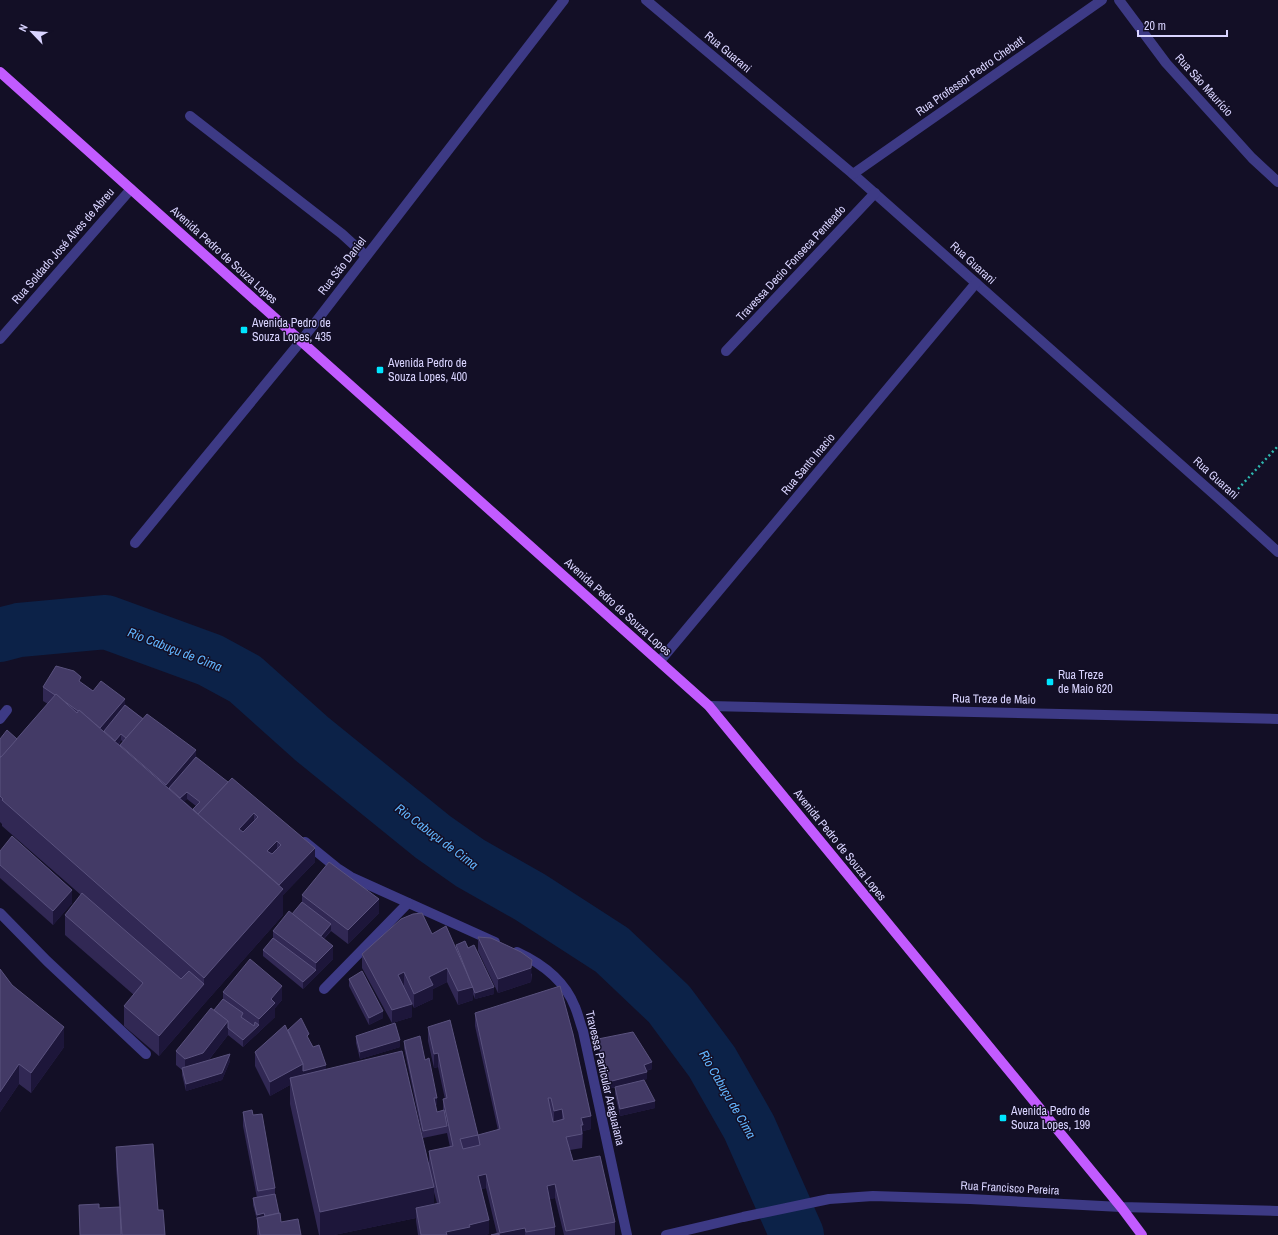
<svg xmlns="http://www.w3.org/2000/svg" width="1278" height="1235" viewBox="0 0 1278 1235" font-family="'Archivo Narrow',sans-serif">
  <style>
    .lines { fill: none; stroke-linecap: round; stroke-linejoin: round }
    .river { stroke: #0c2248; stroke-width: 54 }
    .path { stroke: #2fb8b0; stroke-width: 2.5; stroke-dasharray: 2 3; stroke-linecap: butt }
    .minor { stroke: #3d3a85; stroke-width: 10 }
    .major { stroke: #c25bff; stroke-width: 10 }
    .wall { fill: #312854; fill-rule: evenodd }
    .shaded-wall { fill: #1d163a }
    .building { fill: #433a66; stroke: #5a527e; fill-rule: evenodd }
    .poi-dot { fill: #00e5ff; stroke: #130f26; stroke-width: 1.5 }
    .labels { text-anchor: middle; stroke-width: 3; stroke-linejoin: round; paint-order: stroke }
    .street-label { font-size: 12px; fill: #d9d4ff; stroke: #130f26 }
    .poi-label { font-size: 12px; fill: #d9d4ff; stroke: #130f26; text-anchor: start }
    .water-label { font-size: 13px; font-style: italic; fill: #62b6ff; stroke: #130f26 }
  </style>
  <rect width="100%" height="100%" fill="#130f26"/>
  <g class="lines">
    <path class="river" d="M0,635L19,630L106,622L210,660L245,679L312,739L433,837L470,863L530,897L612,950L669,1004L712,1062L749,1127L797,1235"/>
    <path class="path" d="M1238,489L1278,446"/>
    <g class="minor">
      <path d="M646,0L853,174L1225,504L1278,552"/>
      <path d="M1119,0L1166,63L1252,158L1278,182"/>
      <path d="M190,116L342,234L366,256"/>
      <path d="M853,174L1102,0"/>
      <path d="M0,339L131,189"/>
      <path d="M726,351L875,193"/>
      <path d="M135,543L301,341L564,0"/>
      <path d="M660,661L976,283"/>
      <path d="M709,706L1278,719"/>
      <path d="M0,719L7,710"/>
      <path d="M305,842L337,868L351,877L495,942"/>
      <path d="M0,913L47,961L146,1054"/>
      <path d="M517,952C541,963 565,981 575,1007C578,1014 580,1023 583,1031L627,1235"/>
      <path d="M324,989L408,903"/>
      <path d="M666,1235L743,1217L829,1199L873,1196L970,1199L1121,1207L1278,1211"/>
    </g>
    <path class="major" d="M0,72L709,706L1121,1207L1142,1235"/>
  </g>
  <g class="wall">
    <path d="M81,683L93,691L125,705L196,757L315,862L283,895V915L204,1004L159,1056L124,1026V1006L134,995L65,935V915L81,895L2,826V824L0,822V739H17L48,704L43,701V687ZM121,740L123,742L120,745L119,744ZM187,799L196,806L193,809L184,801Z"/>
    <path d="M0,851L72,903L53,925L0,878Z"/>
    <path d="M302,895L379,913L348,944L331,931L324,939L333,959L303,989L263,956V950L273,938V931L292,914L302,902Z"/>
    <path d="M432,934L456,947V945L494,994L475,999L473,994V1000L458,1005L447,982L433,989V999L414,1008L412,1004V1017L392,1023L362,968V954Z"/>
    <path d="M478,937L532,974L531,982L498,993L478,951Z"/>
    <path d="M0,969L12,985L64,1047L31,1093L19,1084L0,1112Z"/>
    <path d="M349,979L383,1018L369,1025L349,986Z"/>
    <path d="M223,992L282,1000L275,1008V1017L243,1047L228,1035L208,1061H230L222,1080L186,1091L182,1075V1070L176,1065V1051L214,1010L223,999Z"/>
    <path d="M475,1013L591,1129L583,1131L582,1148L570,1150L573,1161L615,1222V1235H564L555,1198L549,1199L555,1227V1235H492L497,1234L486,1188L481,1189L489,1234L485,1235H418L416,1221V1218L334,1235H319L290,1104V1085L270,1096L255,1066V1052L288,1030L309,1040L326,1069L429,1163V1151L450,1147L447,1133L423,1138L404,1048V1041L425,1060L437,1105H435L437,1112L443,1110V1099H445L438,1067L434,1068L428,1041V1027L478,1135V1146V1135L498,1130L475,1026ZM434,1192L437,1203L434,1204Z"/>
    <path d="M356,1036L400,1047L360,1059L356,1043Z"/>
    <path d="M598,1039L652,1069L646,1071L647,1079L608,1089L598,1046Z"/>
    <path d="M615,1087L655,1108L620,1116L615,1094Z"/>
    <path d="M243,1112L253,1115L275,1188V1194L279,1214L281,1222L301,1235H257V1220L253,1205V1198H257L243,1126Z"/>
    <path d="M116,1147L158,1210L165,1235H80L79,1205L99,1208L119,1207L116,1167Z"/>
  </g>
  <g class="shaded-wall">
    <path d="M125,699V712L102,739L99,729Z"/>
    <path d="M121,734V740L111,753V746Z"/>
    <path d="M196,750V764L168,796L165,786Z"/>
    <path d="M187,792V799L176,810V803Z"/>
    <path d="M254,813V826L239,842V829Z"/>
    <path d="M277,841V854L267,864V851Z"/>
    <path d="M315,848V862L283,895V915L204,1004V978L279,886Z"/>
    <path d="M72,890V903L53,925V911Z"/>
    <path d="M379,899V913L348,944V930Z"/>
    <path d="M331,924V930L317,947V940Z"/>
    <path d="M333,946V959L303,989V982L316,970V963Z"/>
    <path d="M532,960L531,982L498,993V979Z"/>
    <path d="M447,968V982L433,989V999L414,1008V994L429,977Z"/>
    <path d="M404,972V986L398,975Z"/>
    <path d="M204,984V1004L159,1056V1036Z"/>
    <path d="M282,986V1000L275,1008V1017L243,1047V1040L259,1025V1019L271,999Z"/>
    <path d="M473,987V1000L458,1005V991Z"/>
    <path d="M494,987V994L475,999V993Z"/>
    <path d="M412,1004V1017L392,1023V1010Z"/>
    <path d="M383,1011V1018L369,1025V1018Z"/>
    <path d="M228,1021V1035L203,1067L185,1072V1059Z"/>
    <path d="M64,1027V1047L31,1093V1073Z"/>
    <path d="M400,1040V1047L360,1059V1052Z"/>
    <path d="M438,1053V1067L434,1068V1054Z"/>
    <path d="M230,1054V1061L222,1080L186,1091V1084Z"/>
    <path d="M652,1062V1069L644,1071V1065Z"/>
    <path d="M19,1064V1084L0,1112V1092Z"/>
    <path d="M303,1064L326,1065V1072L290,1078V1085L270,1096V1082Z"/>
    <path d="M647,1072V1079L608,1089V1082Z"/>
    <rect x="434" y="1098" width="3" height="7"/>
    <path d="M655,1101V1108L620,1116V1109Z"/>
    <path d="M562,1109V1123L554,1125V1111Z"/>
    <path d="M591,1116V1129L583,1131L582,1138V1134L581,1135V1118Z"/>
    <path d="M486,1174V1188L478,1190V1176Z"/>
    <path d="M555,1184V1198L547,1200V1186Z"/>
    <path d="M434,1187V1213L416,1208V1218L334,1235H320V1212Z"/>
    <path d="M264,1213V1220L257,1219V1215Z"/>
    <path d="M489,1220V1234L485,1235H446V1232L469,1225Z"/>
    <path d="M525,1228V1235H500V1233Z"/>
  </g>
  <g class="building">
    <path d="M56,666L74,671L81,677L79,681L93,691L101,681L125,699L100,728L79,710L78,711L64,701L56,694L55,695L43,687Z"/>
    <path d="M56,694L77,713L79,710L283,889L204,978L2,800L3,799L0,796V758Z"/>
    <path d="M125,705L143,719L126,738L121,734L115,741L104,731Z"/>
    <path d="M147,714L196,750L166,785L120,745Z"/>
    <path d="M7,730L17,739L1,757L0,756V739Z"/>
    <path d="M196,757L228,782L198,814L193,809L200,802L187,792L180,798L169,788Z"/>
    <path d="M232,778L315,848L279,885L198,814ZM254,813L258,817L243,832L239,829ZM277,841L281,845L272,854L267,851Z"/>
    <path d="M12,836L72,890L53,911L0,865V851Z"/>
    <path d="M329,862L379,899L348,930L302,895Z"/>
    <path d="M82,893L181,979L189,971L204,984L159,1036L124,1006L143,983L65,915Z"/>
    <path d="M302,902L331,924L321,936L292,914Z"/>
    <path d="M289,911L333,946L316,963L273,931Z"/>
    <path d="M422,913L432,934L446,926L473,987L458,991L447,968L429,977L433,985L414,994L404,972L398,975L412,1004L392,1010L362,954L401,919L413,914Z"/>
    <path d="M478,937L491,938L521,952L532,960L531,968L498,979Z"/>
    <path d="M273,938L316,970L303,982L263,950Z"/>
    <path d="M465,941L468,948L474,945L494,987L475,993L456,945Z"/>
    <path d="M250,959L282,986L271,999L275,1003L259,1019L223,992Z"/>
    <path d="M0,969L12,985L64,1027L31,1073L19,1064L0,1092Z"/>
    <path d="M362,971L383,1011L369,1018L349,979Z"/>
    <path d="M560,986L573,1034L591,1116L581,1118L583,1125H581L582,1134L566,1137L573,1161L600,1156L615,1222L566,1231L555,1184L547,1186L555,1227L526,1232L525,1228L500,1233L486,1174L478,1176L489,1220L469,1225L470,1227L446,1232L447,1235H421L416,1208L440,1203L429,1151L453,1146L443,1099L447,1098L438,1053L434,1054L428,1027L450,1020L478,1135L460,1139L463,1149L480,1145L478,1135L500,1129L475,1013ZM548,1098H551L554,1111L562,1109L564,1119L553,1122Z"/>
    <path d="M223,999L243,1013L241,1017L254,1026L255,1022L259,1025L243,1040L228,1028V1021L214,1010Z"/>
    <path d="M211,1008L228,1021L203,1053L185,1059L176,1051Z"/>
    <path d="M301,1018L309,1034L307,1036L313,1047L319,1045L326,1065L303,1071V1064L288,1030Z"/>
    <path d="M395,1023L400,1040L360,1052L356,1036Z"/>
    <path d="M285,1025L303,1064L270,1082L255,1052Z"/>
    <path d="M633,1032L652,1062L644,1065L647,1072L608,1082L598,1039Z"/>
    <path d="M420,1036L425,1060L429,1058L437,1098H434L437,1112L444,1110L447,1126L423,1131L404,1041Z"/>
    <path d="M402,1051L434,1187L320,1212L290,1078Z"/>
    <path d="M230,1054L222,1073L186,1084L182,1068Z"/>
    <path d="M644,1080L655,1101L620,1109L615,1087Z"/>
    <path d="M252,1110L253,1115L262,1114L275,1188L258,1191L243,1112Z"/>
    <path d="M153,1144L158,1210H163L165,1235H122L116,1147Z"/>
    <path d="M275,1194L279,1213L265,1216L264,1213L257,1215L253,1198Z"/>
    <path d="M99,1204V1208L120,1207L121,1235H80L79,1205Z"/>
    <path d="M280,1213L281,1222L298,1219L301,1235H260L257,1218Z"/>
    <path d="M499,1233V1235H491Z"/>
  </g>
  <g class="poi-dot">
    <rect x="240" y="326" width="8" height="8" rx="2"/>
    <rect x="376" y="366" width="8" height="8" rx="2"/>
    <rect x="1046" y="678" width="8" height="8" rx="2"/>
    <rect x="999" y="1114" width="8" height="8" rx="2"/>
  </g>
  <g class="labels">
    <g class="street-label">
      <text transform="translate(728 52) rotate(40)" y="4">Rua Guarani</text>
      <text transform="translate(970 76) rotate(-35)" y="4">Rua Professor Pedro Chebatt</text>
      <text transform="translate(1204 85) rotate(48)" y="4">Rua São Maurício</text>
      <text transform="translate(63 246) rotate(-49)" y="4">Rua Soldado José Alves de Abreu</text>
      <text transform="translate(224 255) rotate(42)" y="4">Avenida Pedro de Souza Lopes</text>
      <text transform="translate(791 263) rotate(-47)" y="4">Travessa Decio Fonseca Penteado</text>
      <text transform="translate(973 263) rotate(42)" y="4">Rua Guarani</text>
      <text transform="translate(342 266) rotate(-52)" y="4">Rua São Daniel</text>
      <text transform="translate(808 464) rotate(-50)" y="4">Rua Santo Inacio</text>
      <text transform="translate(1216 478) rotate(42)" y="4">Rua Guarani</text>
      <text transform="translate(618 607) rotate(42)" y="4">Avenida Pedro de Souza Lopes</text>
      <text transform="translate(994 699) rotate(1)" y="4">Rua Treze de Maio</text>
      <text transform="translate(840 845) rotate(51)" y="4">Avenida Pedro de Souza Lopes</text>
      <text transform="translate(605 1078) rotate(77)" y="4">Travessa Particular Araguaiana</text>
      <text transform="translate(1010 1188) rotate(3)" y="4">Rua Francisco Pereira</text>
    </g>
    <g class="poi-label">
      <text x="252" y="327">Avenida Pedro de<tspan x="252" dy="14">Souza Lopes, 435</tspan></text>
      <text x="388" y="367">Avenida Pedro de<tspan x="388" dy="14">Souza Lopes, 400</tspan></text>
      <text x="1058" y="679">Rua Treze<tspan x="1058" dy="14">de Maio 620</tspan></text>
      <text x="1011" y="1115">Avenida Pedro de<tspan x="1011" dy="14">Souza Lopes, 199</tspan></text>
    </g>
    <g class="water-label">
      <text transform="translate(175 649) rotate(21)" y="5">Rio Cabuçu de Cima</text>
      <text transform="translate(437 836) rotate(37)" y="5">Rio Cabuçu de Cima</text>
      <text transform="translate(728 1094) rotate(60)" y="5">Rio Cabuçu de Cima</text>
    </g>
  </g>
  <g transform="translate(32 32) rotate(295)" stroke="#130f26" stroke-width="3" paint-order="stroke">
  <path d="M0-3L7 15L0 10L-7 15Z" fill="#d9d4ff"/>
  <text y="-6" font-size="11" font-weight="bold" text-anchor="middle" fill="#d9d4ff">N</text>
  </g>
  <path d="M1138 30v6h89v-6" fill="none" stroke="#d9d4ff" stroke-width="2"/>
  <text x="1144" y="30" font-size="12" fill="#d9d4ff" stroke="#130f26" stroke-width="3" paint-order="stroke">20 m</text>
</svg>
